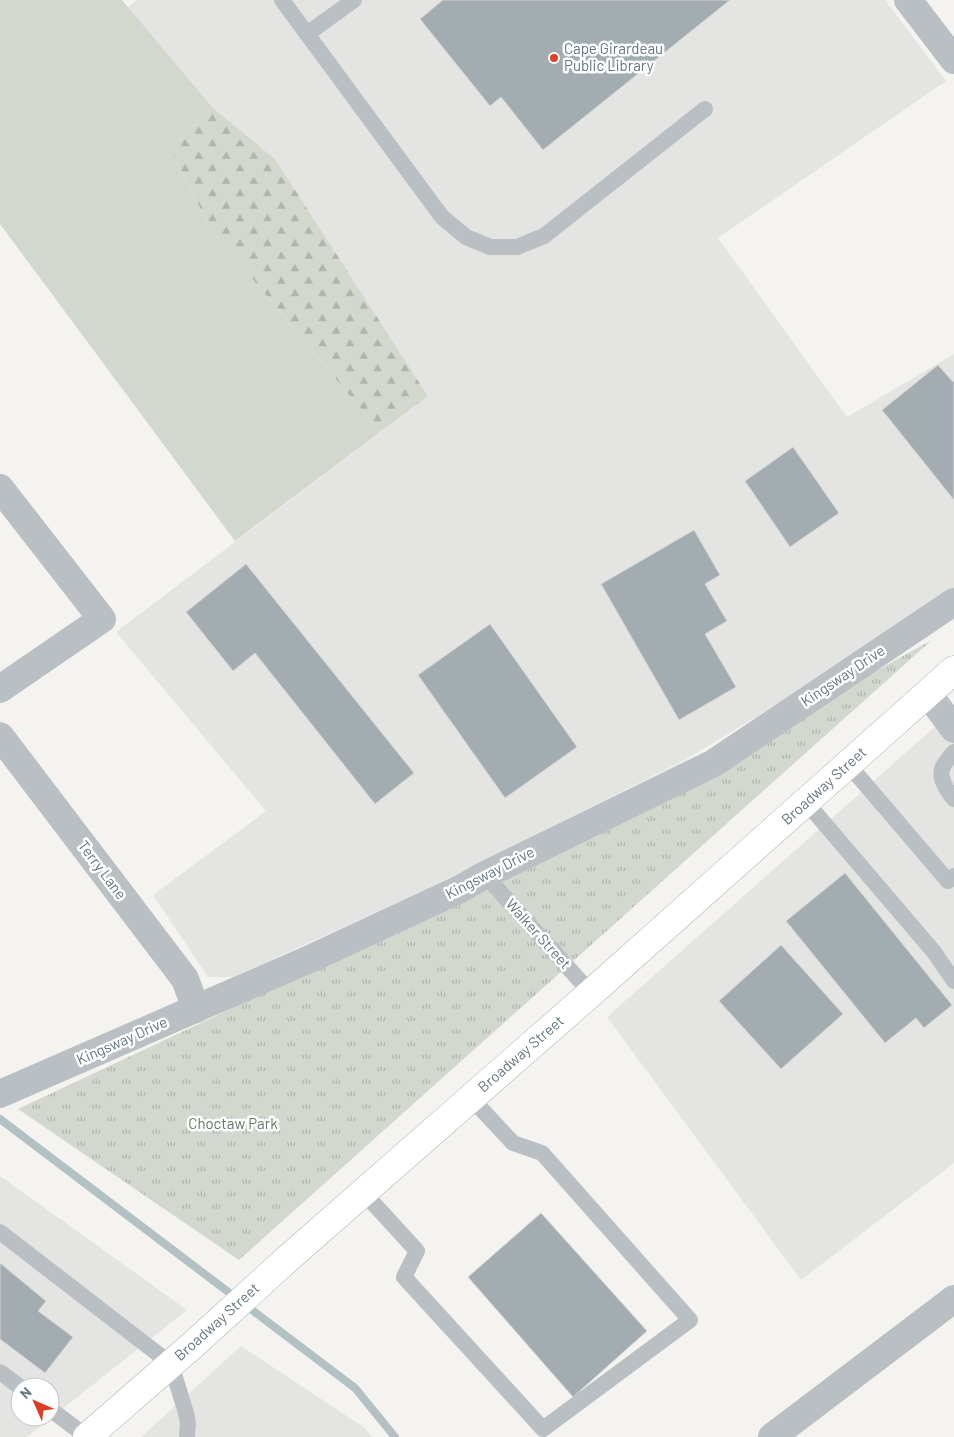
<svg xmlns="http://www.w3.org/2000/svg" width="954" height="1437" viewBox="0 0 954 1437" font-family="Barlow,sans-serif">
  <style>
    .built { fill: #e4e5e3; fill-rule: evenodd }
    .grass { fill: #d3d8cf }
    .forest { fill: url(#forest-firs) }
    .park { fill: url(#park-tufts) }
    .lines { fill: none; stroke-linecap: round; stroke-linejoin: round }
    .stream { stroke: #b3c1c4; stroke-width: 8 }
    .building { fill: #a3adb1; stroke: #d5d4d2 }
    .secondary-casing { stroke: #aeb5b8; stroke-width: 29 }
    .service { stroke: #b9bfc2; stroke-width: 16 }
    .minor { stroke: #b9bfc2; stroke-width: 28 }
    .secondary { stroke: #fff; stroke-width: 28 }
    .poi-dot { fill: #dd3f26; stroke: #fff; stroke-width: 2 }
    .labels { text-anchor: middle; stroke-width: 5; stroke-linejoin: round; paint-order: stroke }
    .poi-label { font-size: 15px; fill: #637680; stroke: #fff; text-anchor: start }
    .street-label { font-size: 15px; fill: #637680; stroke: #fff }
    .park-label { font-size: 15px; fill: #687762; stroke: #fff }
  </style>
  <defs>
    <pattern id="forest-firs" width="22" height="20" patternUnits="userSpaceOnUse" patternTransform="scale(1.25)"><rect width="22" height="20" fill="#d3d8cf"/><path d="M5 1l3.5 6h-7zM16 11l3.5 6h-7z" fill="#afb4ad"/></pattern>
    <pattern id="park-tufts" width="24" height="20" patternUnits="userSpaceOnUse" patternTransform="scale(1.25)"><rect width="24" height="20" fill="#d3d8cf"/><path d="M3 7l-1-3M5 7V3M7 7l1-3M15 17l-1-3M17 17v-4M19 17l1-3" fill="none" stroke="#afb4ad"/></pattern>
  </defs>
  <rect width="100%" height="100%" fill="#f4f3ef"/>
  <g class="built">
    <path d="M137,0H885L946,81L718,238L847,417L954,354V590L810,684L685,760L427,889L233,977H208L153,895L266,811L116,632L428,396L275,159L212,107L127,8Z"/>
    <path d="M954,710V1163L801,1280L607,1017Z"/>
    <path d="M0,1176L187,1310L27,1437H0ZM20,1387H50V1417H20Z"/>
    <path d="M241,1346L365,1428L372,1437H141Z"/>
  </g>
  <path class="grass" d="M0,0H122L212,107L170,149L211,229L380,432L235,541L0,224Z"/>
  <path class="forest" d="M212,107L275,159L428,396L380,432L211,229L170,149Z"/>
  <path class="park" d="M932,640L239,1260L18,1109L220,1014L532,861Z"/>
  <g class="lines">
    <path class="stream" d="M0,1119L355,1388L395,1437"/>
  </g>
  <g class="building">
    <path d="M443,0H730L543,150L501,97L490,106L420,19Z"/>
    <path d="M938,365L953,382L954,381V500L882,410Z"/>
    <path d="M793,447L839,513L790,547L745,481Z"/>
    <path d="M694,530L720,575L705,584L727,621L705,634L736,687L679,720L601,584Z"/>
    <path d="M246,564L414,773L375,804L255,653L233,671L186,612Z"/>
    <path d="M490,624L577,747L505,798L418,675Z"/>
    <path d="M845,873L952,1005L924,1028L916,1018L885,1043L786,921Z"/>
    <path d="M781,945L843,1014L781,1069L719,1001Z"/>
    <path d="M541,1213L647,1331L573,1397L468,1277Z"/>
    <path d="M0,1263L46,1301L38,1311L73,1337L45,1373L0,1339Z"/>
  </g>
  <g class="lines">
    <defs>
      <path id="secondary" d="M87,1437L195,1343L285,1261L591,993L954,670"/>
    </defs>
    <use href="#secondary" class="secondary-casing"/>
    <g class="service">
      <path d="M282,0L442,217L466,237L490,247H517L544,236L705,109"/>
      <path d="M307,34L354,0"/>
      <path d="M954,752C950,757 944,763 942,769C939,779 948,792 954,799"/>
      <path d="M848,764L948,881L954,876"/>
      <path d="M806,802L934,952L954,981"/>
      <path d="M485,875L591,993"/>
      <path d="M364,1193L417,1251L404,1277L543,1429L690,1320L542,1153L513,1143L471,1098"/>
      <path d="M0,1232L171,1364L186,1413L188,1423L187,1437"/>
      <path d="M0,1372L20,1387"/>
      <path d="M50,1409L87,1437"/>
    </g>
    <g class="minor">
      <path d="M908,0L954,60"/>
      <path d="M0,488L102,619L0,689"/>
      <path d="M928,694L954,729"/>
      <path d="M0,736L185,979L196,1009"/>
      <path d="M0,1094L312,958L458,890L485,875L714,763L954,602"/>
      <path d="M772,1437L954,1299"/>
    </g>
    <use href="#secondary" class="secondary"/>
  </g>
  <circle class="poi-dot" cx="554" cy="58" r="5"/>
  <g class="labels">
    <g class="poi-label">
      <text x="564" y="54">Cape Girardeau<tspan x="564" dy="17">Public Library</tspan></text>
    </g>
    <g class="street-label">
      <text transform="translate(843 676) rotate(-34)" y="5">Kingsway Drive</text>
      <text transform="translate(824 786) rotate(-42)" y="5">Broadway Street</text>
      <text transform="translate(102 870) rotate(53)" y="5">Terry Lane</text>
      <text transform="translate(490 873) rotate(-27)" y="5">Kingsway Drive</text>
      <text transform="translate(538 934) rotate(48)" y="5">Walker Street</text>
      <text transform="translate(122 1041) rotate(-24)" y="5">Kingsway Drive</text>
      <text transform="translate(521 1054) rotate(-41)" y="5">Broadway Street</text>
      <text transform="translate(217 1322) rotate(-42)" y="5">Broadway Street</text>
    </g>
    <g class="park-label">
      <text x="233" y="1129">Choctaw Park</text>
    </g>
  </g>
  <g transform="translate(35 1402) rotate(315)"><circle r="24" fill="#ffffff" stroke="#c1c8cc"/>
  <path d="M0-4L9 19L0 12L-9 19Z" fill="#dd3f26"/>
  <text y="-8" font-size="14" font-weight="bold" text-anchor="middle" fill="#637680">N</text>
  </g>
</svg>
